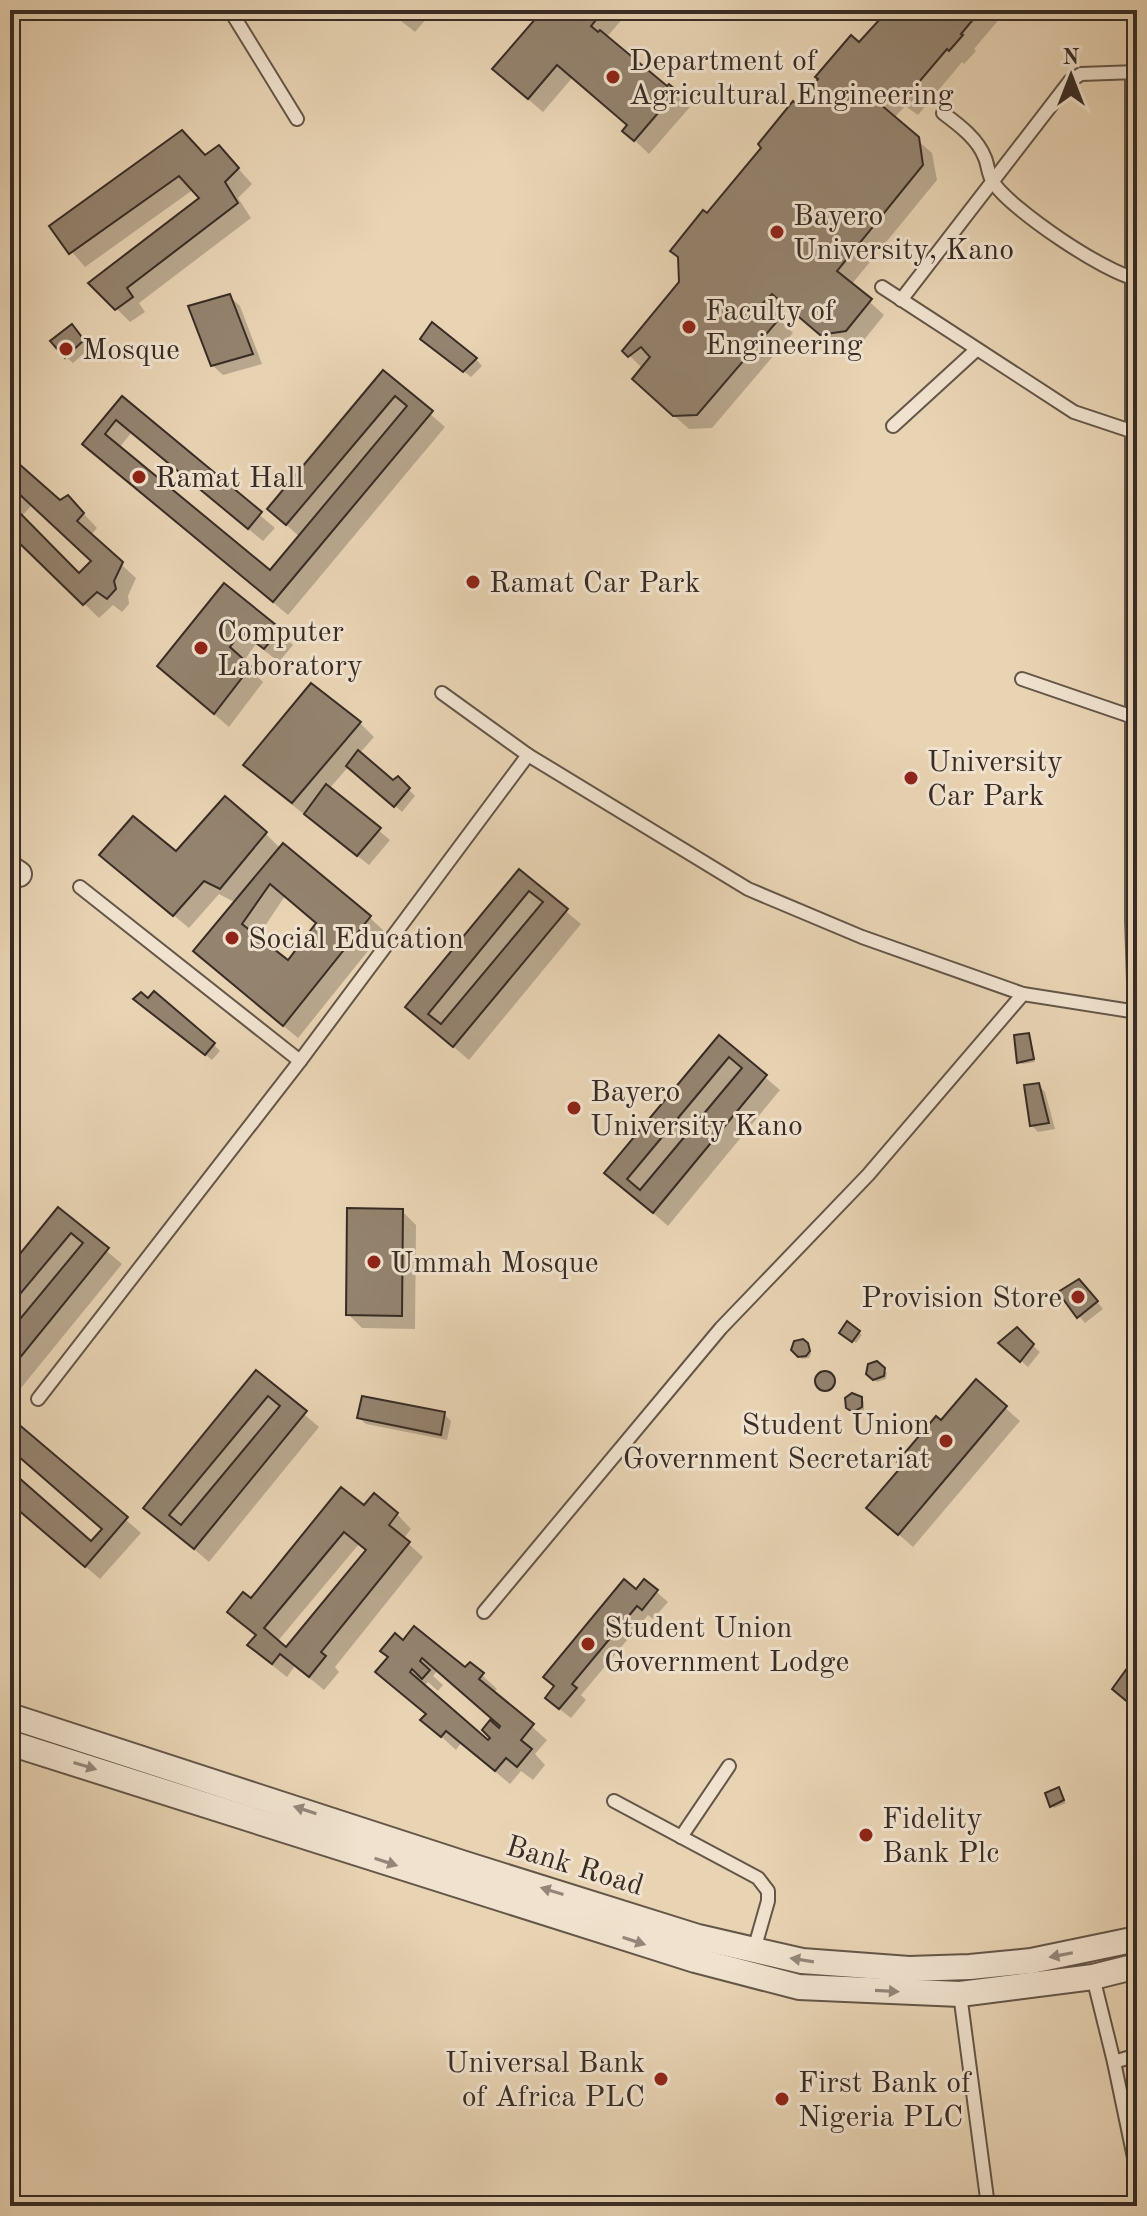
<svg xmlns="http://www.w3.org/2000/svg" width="1147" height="2216" viewBox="0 0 1147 2216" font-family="'Old Standard TT',serif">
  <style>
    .shadow { fill: #0003; fill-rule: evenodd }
    .building { fill: #94836f; stroke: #382c25; stroke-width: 2; fill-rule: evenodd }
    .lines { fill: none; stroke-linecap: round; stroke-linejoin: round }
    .service-casing { stroke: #645648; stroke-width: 16 }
    .minor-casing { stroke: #645648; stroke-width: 28 }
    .service { stroke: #f0e2ce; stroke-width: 12 }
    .minor { stroke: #f0e2ce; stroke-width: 24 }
    .oneway { fill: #94877a }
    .poi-dot { fill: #8f2418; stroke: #f0e2ce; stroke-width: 3 }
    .labels { text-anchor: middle; stroke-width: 6; stroke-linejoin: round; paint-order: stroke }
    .poi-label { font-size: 30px; fill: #382c25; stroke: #f0e2ce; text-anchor: start }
    .street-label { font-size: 30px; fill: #382c25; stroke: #f0e2ce }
  </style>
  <rect width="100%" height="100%" fill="#e8d3b3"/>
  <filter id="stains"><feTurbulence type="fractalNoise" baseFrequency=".0025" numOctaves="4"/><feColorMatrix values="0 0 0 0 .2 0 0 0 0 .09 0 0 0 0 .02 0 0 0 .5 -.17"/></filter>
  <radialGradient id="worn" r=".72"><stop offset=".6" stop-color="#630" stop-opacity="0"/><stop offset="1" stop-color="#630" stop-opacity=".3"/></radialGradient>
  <g class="shadow">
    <path d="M387,10H434L415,32Z"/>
    <path d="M546,10H630L606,38L690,107L649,154L625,131L629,126L572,78L543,112L509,83Z"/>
    <path d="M884,10H1007L974,49L976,51L964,64L962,62L918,115L905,106L893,119L932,153L937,180L851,285L884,315L860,345L836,348L787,306L777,317L793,333L712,428L689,429L648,393L643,369L625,351L681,283L707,215L796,106L883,18Z"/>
    <path d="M219,147L252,184L238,198L251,218L139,303L145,312L130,322L91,283L202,198L194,189L85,267L51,227L206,157Z"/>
    <path d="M229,296L240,306L262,364L223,375L212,365Z"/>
    <path d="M79,333L90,348L73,363L66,357Z"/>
    <path d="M430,345L476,359L482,366L471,377Z"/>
    <path d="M383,373L445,427L288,615L84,444L122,399L275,528L263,541L131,433L119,448L270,573L300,537L284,523Z"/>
    <path d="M10,459L60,503L68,497L97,528L90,536L136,578L128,596L129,604L122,612L113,605L99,618L10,531ZM32,505L94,562L79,575L21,517Z"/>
    <path d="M225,585L293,645L279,662L256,644L243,662L263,682L229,727L174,680Z"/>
    <path d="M360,723L374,737L359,754L393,783L398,779L415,796L402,812L349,766L329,789L390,840L369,865L259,779L245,765Z"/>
    <path d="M265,833L281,849L369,917L384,931L298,1038L210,965L236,903L219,894L189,928L101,855L176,854ZM285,896L318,924L288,963L257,938Z"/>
    <path d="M519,872L581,924L469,1060L407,1007Z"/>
    <path d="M143,1005L214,1045L220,1051L212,1060Z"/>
    <path d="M1028,1035L1035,1062L1022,1064L1019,1062Z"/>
    <path d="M719,1038L780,1090L668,1226L607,1173Z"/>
    <path d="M1038,1085L1045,1092L1055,1129L1038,1132L1031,1125Z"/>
    <path d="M58,1210L122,1264L12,1399L10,1397V1270Z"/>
    <path d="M402,1211L416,1225L415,1329L362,1328L348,1314Z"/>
    <path d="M1086,1288L1103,1309L1085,1323L1079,1316Z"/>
    <path d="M848,1324L862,1335L856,1343L844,1335Z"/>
    <path d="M1016,1330L1040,1352L1028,1367L1001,1343Z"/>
    <path d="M807,1344L811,1354L809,1358L802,1359L793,1350Z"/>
    <path d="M877,1363L887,1373L886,1379L877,1382L868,1374Z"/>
    <path d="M256,1373L319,1427L209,1562L146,1508Z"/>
    <circle cx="826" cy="1383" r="9"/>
    <path d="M976,1382L1020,1421L913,1547L869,1508Z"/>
    <path d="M861,1399L864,1402V1410L857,1414L851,1411Z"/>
    <path d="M444,1414L451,1421L447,1440L366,1424L359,1418Z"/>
    <path d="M10,1419L141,1533L100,1579L10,1502V1472L91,1544L103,1530L10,1448Z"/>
    <path d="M364,1508L397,1514L411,1529L403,1539L423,1557L335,1667L339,1672L324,1690L295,1666L287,1677L264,1659L250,1645L257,1636L229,1611L251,1601ZM359,1544L368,1551L286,1649L277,1642Z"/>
    <path d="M644,1581L668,1602L653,1619L648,1615L581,1695L586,1700L571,1718L558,1708L556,1688Z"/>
    <path d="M403,1642L465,1670L470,1664L497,1689L493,1693L547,1740L535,1754L545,1765L533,1780L521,1771L510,1784L461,1743L456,1750L423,1720L427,1715L378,1672ZM437,1671L502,1727L488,1742L424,1686L428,1682L438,1691L443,1685L433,1676Z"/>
    <path d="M1058,1790L1066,1803L1054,1808L1052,1805Z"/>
  </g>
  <g class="building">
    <path d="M543,10H604L591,26L598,32L600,30L667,86L669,84L677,91L634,141L622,131L627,125L557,65L528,99L492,69Z"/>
    <path d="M881,10H981L961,34L963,35L949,51L947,49L902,102L889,94L880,104L919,137L923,165L837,271L872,299L846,331L820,335L772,294L762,304L780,318L697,415L673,416L632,379L650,357L641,347L628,357L622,351L679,282L678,257L670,251L703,210L707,213L761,148L758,144L793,101L796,104L818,79L815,77L851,35L859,42L881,18L877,14Z"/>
    <path d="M182,130L205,155L219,145L239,168L225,182L238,203L127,288L133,297L115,310L88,283L199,198L179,176L69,254L49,226Z"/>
    <path d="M230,294L253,354L211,366L188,306Z"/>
    <path d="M432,322L477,358L463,372L420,339Z"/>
    <path d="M72,324L84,340L65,358L50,341Z"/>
    <path d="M383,370L433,411L273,602L82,444L122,396L262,512L248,529L116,420L105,434L270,570L407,406L395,396L286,525L267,509Z"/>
    <path d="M10,456L60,500L68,495L84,513L77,521L123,562L114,581L116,589L107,599L97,592L83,605L10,534V503L79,573L91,561L17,492L10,499Z"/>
    <path d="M224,583L281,629L264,649L241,632L230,647L251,666L214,714L157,666Z"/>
    <path d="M311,683L361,722L292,803L243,765Z"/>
    <path d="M358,750L393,780L398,776L410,788L394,807L346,766Z"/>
    <path d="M326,784L381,828L357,856L304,814Z"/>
    <path d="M225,796L267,832L220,889L204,881L173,916L99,855L133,816L176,851Z"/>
    <path d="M283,843L371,916L283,1026L193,951ZM270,884L316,923L288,960L242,924Z"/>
    <path d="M519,869L568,909L453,1047L405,1007ZM529,891L543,902L441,1024L428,1014Z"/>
    <path d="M154,991L215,1043L205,1055L133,999L141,992L148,998Z"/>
    <path d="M1029,1033L1034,1059L1017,1063L1014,1035Z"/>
    <path d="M719,1035L767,1075L653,1213L604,1173ZM729,1057L742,1068L640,1190L627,1179Z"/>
    <path d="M1039,1083L1049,1123L1030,1126L1024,1085Z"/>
    <path d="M58,1207L109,1248L10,1370V1331L83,1243L71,1233L10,1306V1266Z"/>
    <path d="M347,1208L403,1209L402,1316L346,1315Z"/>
    <path d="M1079,1279L1098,1301L1077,1318L1058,1292Z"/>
    <path d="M847,1321L860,1331L852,1342L839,1333Z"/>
    <path d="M1017,1327L1034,1344L1020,1362L998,1343Z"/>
    <path d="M803,1339L808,1343L810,1351L806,1356L798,1357L791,1350L794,1341Z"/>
    <path d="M877,1361L885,1368L884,1376L873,1380L866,1374L868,1364Z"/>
    <path d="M256,1370L307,1411L194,1549L143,1508ZM268,1396L280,1406L181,1525L169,1515Z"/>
    <circle cx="825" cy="1381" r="10"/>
    <path d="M976,1379L1007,1406L898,1535L866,1508L902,1466L897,1462L936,1416L941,1420Z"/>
    <path d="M852,1393L862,1397V1407L853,1412L846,1408L845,1398Z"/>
    <path d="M362,1396L445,1412L441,1435L357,1418Z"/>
    <path d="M10,1417L128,1517L85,1567L10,1503V1470L91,1541L102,1529L10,1449Z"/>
    <path d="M341,1487L364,1505L374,1493L398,1513L389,1525L410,1542L321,1652L326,1656L309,1677L280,1654L272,1664L247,1645L256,1635L227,1612L243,1592L251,1598ZM344,1532L366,1550L286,1647L264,1628Z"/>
    <path d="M624,1579L636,1589L644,1579L658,1590L642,1610L637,1606L572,1684L577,1688L559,1709L545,1698L554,1686L543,1677Z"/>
    <path d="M414,1626L465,1667L470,1662L484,1673L479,1679L534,1724L521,1740L532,1749L517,1767L506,1758L495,1771L446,1731L441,1737L420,1720L426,1714L375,1672L388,1657L380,1651L395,1633L403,1640ZM422,1658L500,1726L499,1728L490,1720L482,1730L490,1738L488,1740L410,1672L412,1669L422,1679L430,1670L420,1661Z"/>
    <path d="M1128,1667L1137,1674V1731L1136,1709L1112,1689Z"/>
    <path d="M1059,1787L1064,1800L1050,1807L1045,1793Z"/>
  </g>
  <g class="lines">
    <defs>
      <g id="service">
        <path d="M230,10L297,119"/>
        <path d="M1132,72V919L1137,1072"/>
        <path d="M943,113C959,125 978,139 985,158C988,165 988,175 993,182C1010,209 1105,273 1137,279"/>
        <path d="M882,287L1074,412L1137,433"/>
        <path d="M901,300L1070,81L1081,74L1137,72"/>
        <path d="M893,426L976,350"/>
        <path d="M1022,679L1133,717"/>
        <path d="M442,693L528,755L748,889L862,937L1023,994L1137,1012"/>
        <path d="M80,887L300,1061"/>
        <path d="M38,1399L300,1061L528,755"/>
        <path d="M484,1612L721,1328L868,1175L1023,994"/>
        <path d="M614,1801L758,1878L768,1891V1901L754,1950"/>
        <path d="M681,1837L729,1766"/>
        <path d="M1093,1977L1114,2062L1137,2172"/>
        <path d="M960,1994L988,2206"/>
        <path d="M1114,2062L1137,2055"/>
      </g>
      <g id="minor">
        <path d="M10,868L19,874"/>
        <path d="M10,1716L465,1864L698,1937L802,1961L909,1969L970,1967L1031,1961L1137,1939"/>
        <path d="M10,1743L695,1960L799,1987L960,1994L1093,1977L1137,1966"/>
      </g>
    </defs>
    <use href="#service" class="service-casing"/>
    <use href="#minor" class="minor-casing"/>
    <use href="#service" class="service"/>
    <use href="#minor" class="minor"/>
  </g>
  <defs><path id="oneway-solid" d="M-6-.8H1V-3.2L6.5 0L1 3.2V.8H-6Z" transform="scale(2)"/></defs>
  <g class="oneway">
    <use href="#oneway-solid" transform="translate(85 1766) rotate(17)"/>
    <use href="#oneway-solid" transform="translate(305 1810) rotate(-162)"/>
    <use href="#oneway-solid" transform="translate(386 1862) rotate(18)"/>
    <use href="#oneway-solid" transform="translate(552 1891) rotate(-163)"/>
    <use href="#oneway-solid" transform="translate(634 1941) rotate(18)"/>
    <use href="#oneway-solid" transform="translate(1061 1955) rotate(169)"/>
    <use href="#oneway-solid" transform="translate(802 1960) rotate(-171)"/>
    <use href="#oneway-solid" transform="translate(887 1991) rotate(3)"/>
  </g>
  <g class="poi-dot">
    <circle cx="613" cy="77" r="8"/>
    <circle cx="777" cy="232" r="8"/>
    <circle cx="689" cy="327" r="8"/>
    <circle cx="66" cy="349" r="8"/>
    <circle cx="139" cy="477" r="8"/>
    <circle cx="473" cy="582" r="8"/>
    <circle cx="201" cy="648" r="8"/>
    <circle cx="911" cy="778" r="8"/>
    <circle cx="232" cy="938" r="8"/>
    <circle cx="574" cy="1108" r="8"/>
    <circle cx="374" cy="1262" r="8"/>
    <circle cx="1078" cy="1297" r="8"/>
    <circle cx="946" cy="1441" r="8"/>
    <circle cx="588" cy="1644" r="8"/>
    <circle cx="866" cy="1835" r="8"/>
    <circle cx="661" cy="2079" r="8"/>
    <circle cx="782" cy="2099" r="8"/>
  </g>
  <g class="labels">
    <g class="poi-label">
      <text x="629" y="70">Department of<tspan x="629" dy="34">Agricultural Engineering</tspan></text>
      <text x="793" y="225">Bayero<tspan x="793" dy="34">University, Kano</tspan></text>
      <text x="705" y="320">Faculty of<tspan x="705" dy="34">Engineering</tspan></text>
      <text x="82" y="359">Mosque</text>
      <text x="155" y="487">Ramat Hall</text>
      <text x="489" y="592">Ramat Car Park</text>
      <text x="217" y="641">Computer<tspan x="217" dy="34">Laboratory</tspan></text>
      <text x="927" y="771">University<tspan x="927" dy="34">Car Park</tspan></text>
      <text x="248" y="948">Social Education</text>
      <text x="590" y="1101">Bayero<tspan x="590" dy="34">University Kano</tspan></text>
      <text x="390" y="1272">Ummah Mosque</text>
      <text x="1062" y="1307" text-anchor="end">Provision Store</text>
      <text x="930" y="1434" text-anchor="end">Student Union<tspan x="930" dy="34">Government Secretariat</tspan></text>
      <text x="604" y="1637">Student Union<tspan x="604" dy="34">Government Lodge</tspan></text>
      <text x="882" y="1828">Fidelity<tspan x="882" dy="34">Bank Plc</tspan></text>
      <text x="645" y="2072" text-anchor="end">Universal Bank<tspan x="645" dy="34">of Africa PLC</tspan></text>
      <text x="798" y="2092">First Bank of<tspan x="798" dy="34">Nigeria PLC</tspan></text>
    </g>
    <g class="street-label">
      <text transform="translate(575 1865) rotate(17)" y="10">Bank Road</text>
    </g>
  </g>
  <rect width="1147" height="2216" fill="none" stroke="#e8d3b3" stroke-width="40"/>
  <rect x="12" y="12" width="1123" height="2192" fill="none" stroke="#382c25" stroke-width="4"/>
  <rect x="20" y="20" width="1107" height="2176" fill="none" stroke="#382c25" stroke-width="2"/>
  <g transform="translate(1071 76)" stroke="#f0e2ce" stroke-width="6" paint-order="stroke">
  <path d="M0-6L14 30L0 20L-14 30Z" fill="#382c25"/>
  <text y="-12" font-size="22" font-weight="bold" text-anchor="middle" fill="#382c25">N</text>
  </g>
  <rect width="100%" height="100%" filter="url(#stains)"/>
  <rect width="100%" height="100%" fill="url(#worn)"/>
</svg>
